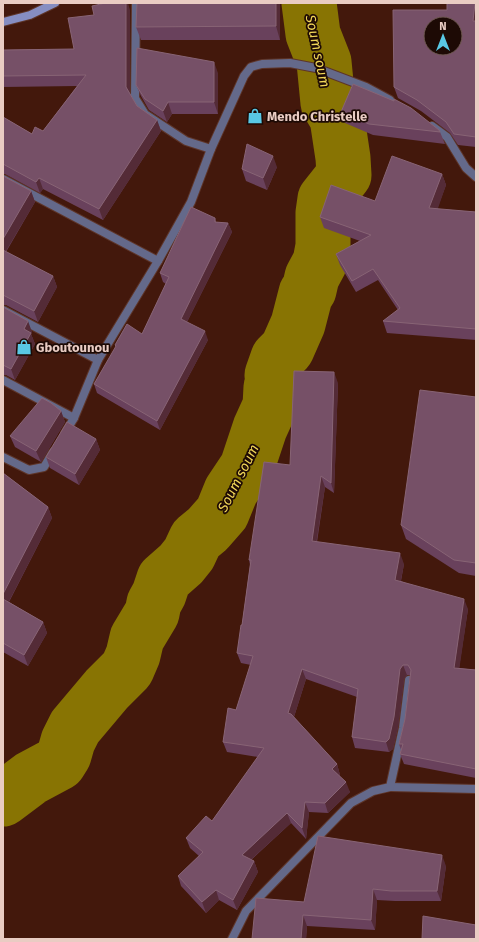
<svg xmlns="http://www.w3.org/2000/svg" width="479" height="942" viewBox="0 0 479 942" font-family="'Fira Sans',sans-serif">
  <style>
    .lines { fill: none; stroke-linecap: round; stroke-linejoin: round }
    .river { stroke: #887403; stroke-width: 55 }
    .street-casing { stroke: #5e3529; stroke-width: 10 }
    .secondary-casing { stroke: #5e3529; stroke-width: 10 }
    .street { stroke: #64698a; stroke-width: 8 }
    .secondary { stroke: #868ec2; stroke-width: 8 }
    .wall { fill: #69415c }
    .shaded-wall { fill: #542b37 }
    .building { fill: #765067; stroke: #886475; fill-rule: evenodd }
    .labels { text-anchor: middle; stroke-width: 3.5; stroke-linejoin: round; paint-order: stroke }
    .poi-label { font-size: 13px; font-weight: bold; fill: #e9ccc3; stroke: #1d0a05; text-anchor: start }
    .water-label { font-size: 14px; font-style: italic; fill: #f0d558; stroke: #1d0a05 }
  </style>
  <rect width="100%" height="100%" fill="#43180c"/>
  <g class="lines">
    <path class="river" d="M3,799L31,778L59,763L64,755L68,741L75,727L107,689L127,669L133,655L137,638L152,613L154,603L159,594L164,579L181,564L189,554L196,539L208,529L222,513L231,491L247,467L260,428L270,406L271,387L273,383L272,375L278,358L287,349L298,324L306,293L309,290L312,277L320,262L323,246V213L325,199L344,175L343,158L337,118L328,103L324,62L313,34L309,3"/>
    <defs>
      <g id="street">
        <path d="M432,126L447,137L466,168L476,177"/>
        <path d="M211,149L244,76L251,67L262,64L290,63L316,68L366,87L390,100"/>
        <path d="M3,179L158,261"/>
        <path d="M3,310L98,360"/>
        <path d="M3,380L74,418"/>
        <path d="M65,433L74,418L98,360L158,261L191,202L211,149L186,141L145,114L135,98L136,3"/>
        <path d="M3,457L29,470L44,467L53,452"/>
        <path d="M390,787L476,789"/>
        <path d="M232,939L246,911L351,803L373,791L390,787L403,728L409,680"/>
      </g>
      <path id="secondary" d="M3,22L30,15L55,3"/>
    </defs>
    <use href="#street" class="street-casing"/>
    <use href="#secondary" class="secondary-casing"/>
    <use href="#street" class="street"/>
    <use href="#secondary" class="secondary"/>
  </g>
  <g class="wall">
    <path d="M280,3V40H141L136,27Z"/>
    <path d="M476,3V147L458,145L450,133L421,111L398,98L394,87L447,10Z"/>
    <path d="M130,10V94L137,106L157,120L161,131L103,220L43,189L40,193L5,174H3V117L32,134L43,131L77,86L3,87V50L74,49Z"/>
    <path d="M218,73V114H172L167,122L149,110L141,96L136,85Z"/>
    <path d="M341,112L440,132L445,144L373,135L345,123Z"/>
    <path d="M277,167L267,190L246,181L242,169Z"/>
    <path d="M442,174L446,185L437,209L476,212V340L387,333L383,321L398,310L378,280L356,292L340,265L336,254L360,241L324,228L320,217L375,201Z"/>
    <path d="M3,176L31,191L35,202L6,252L53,276L57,287L38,322L6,305H3Z"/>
    <path d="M215,218L216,222L228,223L232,232L187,322L208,340L160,430L97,393L94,384L116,347L115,345L142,334L166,284L163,282L160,273Z"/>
    <path d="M3,307L32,332L31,334L35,344L15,380L6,375H3Z"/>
    <path d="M338,383L334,493L325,487L317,542L404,564L401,581L468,609L459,668L476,670V778L404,764L400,754L401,750L399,744L405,719L410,675H407L404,679L398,727L393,749L389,752L355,748L352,737L357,697L306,679L294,717L337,764L340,775L339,776L350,792L328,813L309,812L306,839L291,823L251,860L254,861L258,872L237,910L219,900L206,913L181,886L178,876L199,856L190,848L186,838L212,821L258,757L227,752L223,742L236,710L251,665L241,663L237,653L242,625L250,565L249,560L290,465Z"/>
    <path d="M476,397V576L459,573L406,539L401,525Z"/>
    <path d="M61,411L65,422L41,462L15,447L10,436Z"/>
    <path d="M96,439L100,450L79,485L50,468L46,457Z"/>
    <path d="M3,473L48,507L52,518L9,602L43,622L47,633L28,666L3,652Z"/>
    <path d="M446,866L441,901H395L377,900L375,930L307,926L306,939H252L304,902Z"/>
  </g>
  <g class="shaded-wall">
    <path d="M126,3H128L130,10V98L126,87Z"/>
    <path d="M276,3H280V40L276,26Z"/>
    <path d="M475,3H476V30L473,21Z"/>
    <path d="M214,62L218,73V114L214,102Z"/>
    <path d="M168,102L172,114L167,122L163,111Z"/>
    <path d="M157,120L161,131L103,220L99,209Z"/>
    <path d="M273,156L277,167L267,190L263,178Z"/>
    <path d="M442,174L446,185L434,220L429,208Z"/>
    <path d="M39,178L43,189L40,193L36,182Z"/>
    <path d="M31,191L35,202L3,256V239Z"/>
    <path d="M228,223L232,232L184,328L181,319Z"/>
    <path d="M53,276L57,287L38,322L34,311Z"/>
    <path d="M28,321L32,332L31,334L35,344L15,380L11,369L24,329Z"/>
    <path d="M205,331L208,340L160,430L157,421Z"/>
    <path d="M334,372L338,383L334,493L331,483Z"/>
    <path d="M61,411L65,422L41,462L36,451Z"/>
    <path d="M96,439L100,450L79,485L75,474Z"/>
    <path d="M321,476L325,487L315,551L312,541Z"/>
    <path d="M48,507L52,518L5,609L3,603V594Z"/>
    <path d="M400,553L404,564L399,590L395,580Z"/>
    <path d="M464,599L468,609L458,678L454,668Z"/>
    <path d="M43,622L47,633L28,666L24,655Z"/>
    <path d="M403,665L407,675L404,679L398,727L393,749L389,752L386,742L400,669Z"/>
    <path d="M302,669L306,679L292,723L288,713Z"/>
    <path d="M337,764L340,775L336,779L332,769Z"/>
    <path d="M346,782L350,792L328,813L325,803Z"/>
    <path d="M305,802L309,812L306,839L302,828Z"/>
    <path d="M287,813L291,823L245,865L242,855Z"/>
    <path d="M442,855L446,866L441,901L437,891Z"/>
    <path d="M254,861L258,872L237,910L233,900Z"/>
    <path d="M373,889L377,900L375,930L371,920Z"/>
    <path d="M216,890L219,900L206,913L202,902Z"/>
    <path d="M303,915L307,926L306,939H301Z"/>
  </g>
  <g class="building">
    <path d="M105,3H126V87L137,106L157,120L99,209L39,178L36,182L3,164V117L32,134L35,127L43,131L86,75L3,76V50L74,49L68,18L94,15L92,6Z"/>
    <path d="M137,3H276V26L136,27Z"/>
    <path d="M447,3H475L473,21H476V137L454,134L446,122L417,100L394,87L393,10H447ZM431,24H455V48H431Z"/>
    <path d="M137,48L214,62V102H168L163,111L145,99L136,85Z"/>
    <path d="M353,84L394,101V99L411,108L439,130L440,132L369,124L341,112Z"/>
    <path d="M247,144L273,156L263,178L242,169Z"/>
    <path d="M392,156L442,174L429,208L476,212V329L383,321L400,308L373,269L352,281L336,254L371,235L320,217L331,185L375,201Z"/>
    <path d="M3,176L31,191L3,239Z"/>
    <path d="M191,207L215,218V222L228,223L181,319L205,331L157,421L94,384L116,346L115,345L127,324L142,334L169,277L160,273Z"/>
    <path d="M3,250L53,276L34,311L3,295Z"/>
    <path d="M3,307L28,321L24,329L31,333L11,369L3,365Z"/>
    <path d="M294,371L334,372L331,483L321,476L312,541L400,553L395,580L464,599L454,668L476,670V769L400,754L403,744H399L405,719L411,670L408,665H403L400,669L394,717L389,739L386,742L352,737L358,689L302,669L288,713L291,714L337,764L332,769L346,782L325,803L305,802L302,828L287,813L242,855L254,861L233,900L216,890L202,902L178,876L203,852L186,838L206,816L212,821L264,748L223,742L228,708L236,710L253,656L237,653L241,625H242L251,560H249L264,462L290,465Z"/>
    <path d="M420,390L476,397V563L454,560L401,525Z"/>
    <path d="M42,398L51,403L61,411L36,451L10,436Z"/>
    <path d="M67,422L96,439L75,474L46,457Z"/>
    <path d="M3,473L48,507L3,594Z"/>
    <path d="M3,599L43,622L24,655L3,643Z"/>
    <path d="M318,836L442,855L437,891H391L373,889L371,920L303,915L301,939H252L256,898L304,902Z"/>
    <path d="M423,916L476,925V939H422Z"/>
  </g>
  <defs>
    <symbol id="shop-bare" viewBox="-9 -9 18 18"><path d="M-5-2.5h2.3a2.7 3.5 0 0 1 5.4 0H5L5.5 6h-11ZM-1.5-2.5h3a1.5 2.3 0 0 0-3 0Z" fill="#59c8e5" stroke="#1d0a05" stroke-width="2.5" paint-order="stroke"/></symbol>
  </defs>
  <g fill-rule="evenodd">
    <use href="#shop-bare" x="244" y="105" width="22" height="22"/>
    <use href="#shop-bare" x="13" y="336" width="22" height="22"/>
  </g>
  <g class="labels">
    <g class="poi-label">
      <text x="267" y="121">Mendo Christelle</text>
      <text x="36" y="352">Gboutounou</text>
    </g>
    <g class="water-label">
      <text transform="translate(318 51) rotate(78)" y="5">Soum soum</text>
      <text transform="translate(238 478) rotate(-63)" y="5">Soum soum</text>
    </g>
  </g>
  <rect width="479" height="942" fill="none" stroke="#e9ccc3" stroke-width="8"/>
  <g transform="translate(443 36)"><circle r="19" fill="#1d0a05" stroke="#6f5851"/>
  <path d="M0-3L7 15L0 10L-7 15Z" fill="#59c8e5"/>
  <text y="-6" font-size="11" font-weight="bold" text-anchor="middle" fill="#e9ccc3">N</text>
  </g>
</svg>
